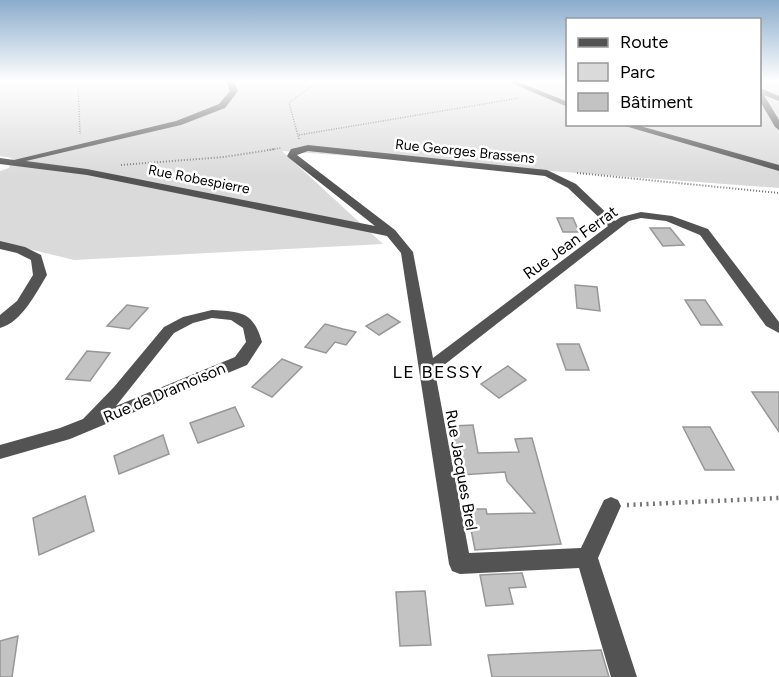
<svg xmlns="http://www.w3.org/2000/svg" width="779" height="677" viewBox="0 0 779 677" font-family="Figtree,sans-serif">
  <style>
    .green { fill: #dadada }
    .building { fill: #c3c3c3; stroke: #979797; stroke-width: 1.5 }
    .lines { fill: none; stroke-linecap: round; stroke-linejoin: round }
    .path-far2 { stroke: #757575; stroke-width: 1.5; stroke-dasharray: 1 1.5; stroke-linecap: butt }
    .path-far1 { stroke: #757575; stroke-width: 2; stroke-dasharray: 1 2; stroke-linecap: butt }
    .path { stroke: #757575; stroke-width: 4.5; stroke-dasharray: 2 4.5; stroke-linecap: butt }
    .minor { fill: #535353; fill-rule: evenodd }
    .labels { text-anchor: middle; stroke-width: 5; stroke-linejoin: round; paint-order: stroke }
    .far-street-label { font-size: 14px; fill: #000; stroke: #fff }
    .street-label { font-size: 16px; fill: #000; stroke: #fff }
    .neighbourhood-label { font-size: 18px; letter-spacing: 1.5px; fill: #000; stroke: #fff }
  </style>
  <rect width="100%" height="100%" fill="#fff"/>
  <path class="green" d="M0,81H567L568,124H760V81H779V188L282,151L383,244L74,260L0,242V171L9,168L12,158L0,156Z"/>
  <g class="building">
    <path d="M557,218H573L579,232H563Z"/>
    <path d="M650,228H670L684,245L663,246Z"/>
    <path d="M575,285L597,287L600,311L577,308Z"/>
    <path d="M685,300H705L722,325H701Z"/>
    <path d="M127,305L148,308L129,329L107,326Z"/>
    <path d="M387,314L400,322L379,335L366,326Z"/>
    <path d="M325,324L343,329L356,332L346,345L335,342L326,353L305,347Z"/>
    <path d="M557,344H579L589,370H566Z"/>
    <path d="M87,351L110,353L90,381L66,379Z"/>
    <path d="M282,359L302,367L272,397L252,387Z"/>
    <path d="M508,366L526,380L499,398L481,384Z"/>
    <path d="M752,392H779V432Z"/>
    <path d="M235,407L244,426L198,443L190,423Z"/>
    <path d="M473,425L478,453L519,452L515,439L532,438L561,544L475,550L467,509H486L487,514L535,513L507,481L505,472L461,475L452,426Z"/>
    <path d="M683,427H710L734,470H705Z"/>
    <path d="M163,435L169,454L119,474L114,456Z"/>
    <path d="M85,496L94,531L39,555L33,518Z"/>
    <path d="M522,573L526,587L509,588L513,604L486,606L480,575Z"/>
    <path d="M425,591L431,645L400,646L396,592Z"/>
    <path d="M18,636L12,677H0V641Z"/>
    <path d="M601,650L609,677H492L488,655Z"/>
  </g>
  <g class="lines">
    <g class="path-far2">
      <path d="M78,81L80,134"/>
      <path d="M299,135L519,98"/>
      <path d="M299,139L289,103L318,81"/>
      <path d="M267,150L281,148"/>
    </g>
    <g class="path-far1">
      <path d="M121,165L224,157L276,149"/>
      <path d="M577,173L779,193"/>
    </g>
    <path class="path" d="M627,505L779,498"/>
    <g class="minor">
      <path d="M226,81H234L238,91L225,108L181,125L26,161L87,169L375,226L289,158L287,156L291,149L308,145L547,170L576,184L615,221L621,217L641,212L672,216L708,229L779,322V333L766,326L700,235L666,221L641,218L629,221L435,372L469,553L581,548L604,500L611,497L618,500L621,506L598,558L637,677H611L579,568L460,574L452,571L449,564L401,253L387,236L87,175L0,164V158L14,160L176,121L219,104L230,91ZM308,151L545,176L568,188L608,226L433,358L413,252L395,230L297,155Z"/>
      <path d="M506,81H516L568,102V107Z"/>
      <path d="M760,88L779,96V101L764,95L779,120V130L775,127L760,101Z"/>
      <path d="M618,124H633L779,165V171Z"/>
      <path d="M0,241L25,247L41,255L47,275C36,293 22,322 0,328V315L17,301L33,275L31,260L17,253L0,249Z"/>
      <path d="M212,310C241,312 253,311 262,342L247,365L70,439L0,459V445L60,428L83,419L114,387L164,327L183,317ZM212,318L231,320L243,328L246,342L235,357L116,406L174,333L193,323Z"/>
    </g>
  </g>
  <linearGradient id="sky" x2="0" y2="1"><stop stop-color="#8baccc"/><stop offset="0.46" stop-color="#fff"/><stop offset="1" stop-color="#fff" stop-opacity="0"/></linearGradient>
  <rect width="779" height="176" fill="url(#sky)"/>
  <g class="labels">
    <g class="far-street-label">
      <text transform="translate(465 151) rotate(6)" y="5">Rue Georges Brassens</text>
      <text transform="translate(199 179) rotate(11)" y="5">Rue Robespierre</text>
    </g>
    <g class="street-label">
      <text transform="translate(570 242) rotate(-36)" y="6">Rue Jean Ferrat</text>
      <text transform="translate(164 392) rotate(-23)" y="6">Rue de Dramoison</text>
      <text transform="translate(462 470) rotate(80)" y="6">Rue Jacques Brel</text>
    </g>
    <g class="neighbourhood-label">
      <text x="438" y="378">LE BESSY</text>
    </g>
  </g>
  <rect x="566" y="18" width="195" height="108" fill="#ffffff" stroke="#999999" stroke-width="1.5"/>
  <rect x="578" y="38" width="30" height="9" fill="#535353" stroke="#999999" stroke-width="1.5"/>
  <text x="620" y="48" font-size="18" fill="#000000">Route</text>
  <rect x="578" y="63" width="30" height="18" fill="#dadada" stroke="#999999" stroke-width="1.5"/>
  <text x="620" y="78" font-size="18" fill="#000000">Parc</text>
  <rect x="578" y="93" width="30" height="18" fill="#c3c3c3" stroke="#999999" stroke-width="1.5"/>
  <text x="620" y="108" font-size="18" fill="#000000">Bâtiment</text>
</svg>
